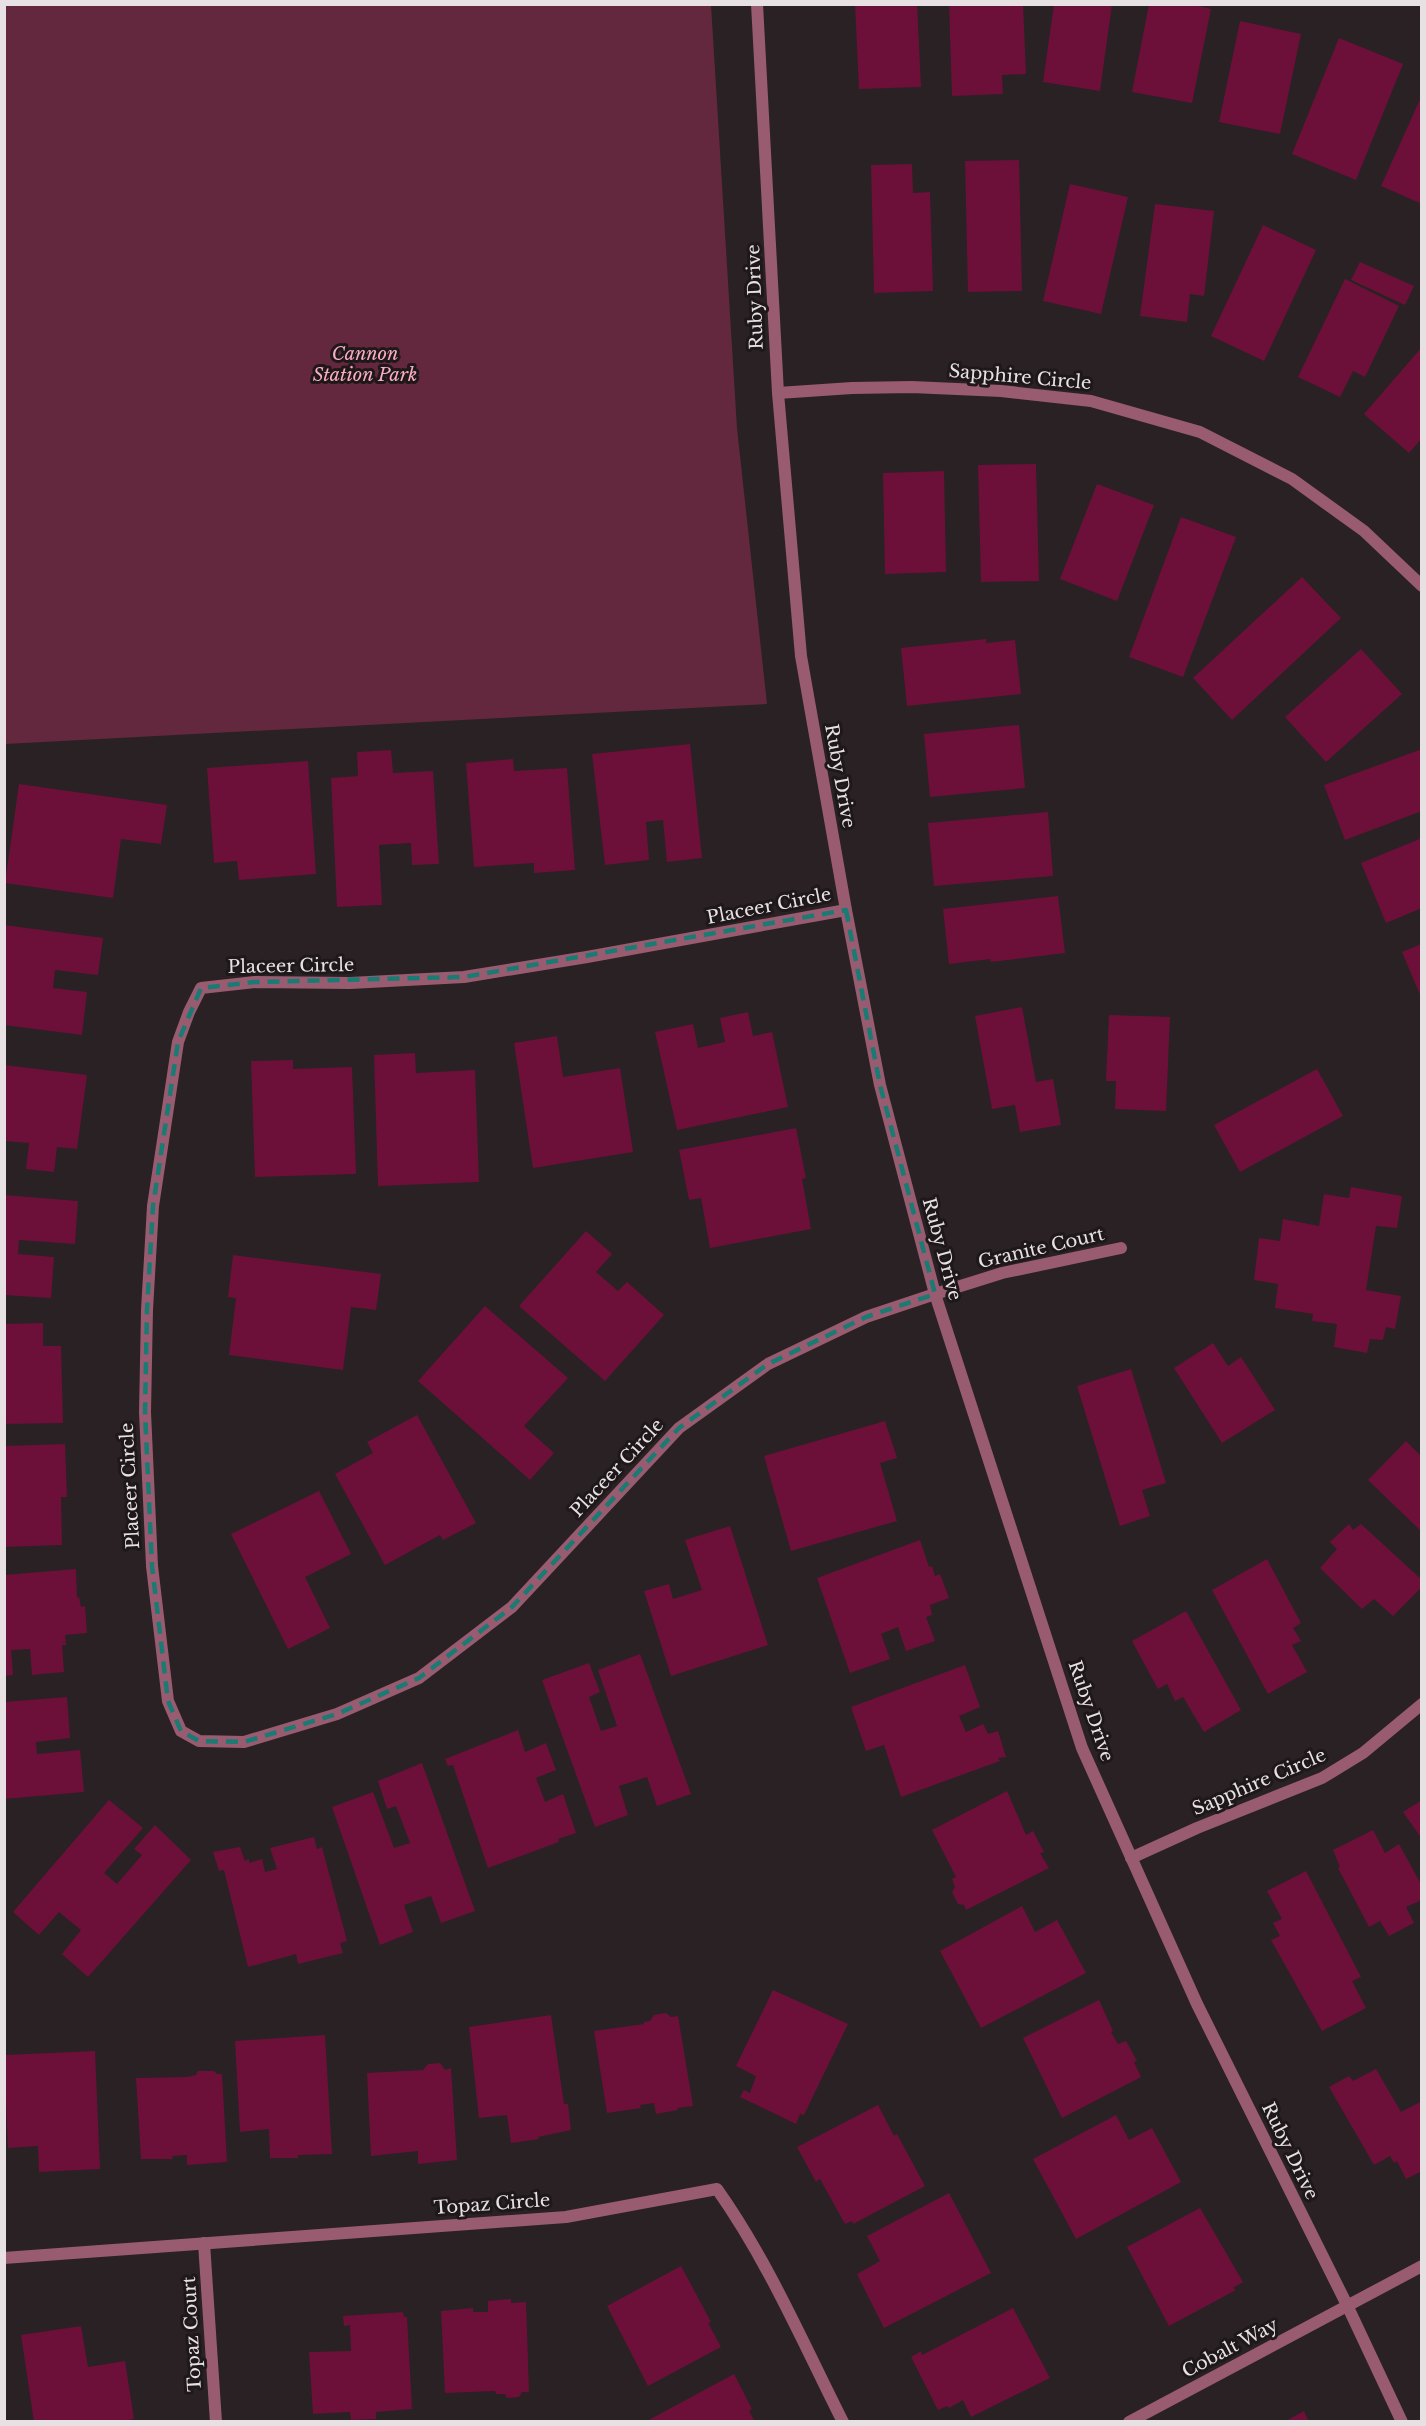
<svg xmlns="http://www.w3.org/2000/svg" width="1426" height="2426" viewBox="0 0 1426 2426" font-family="'Libre Baskerville',serif">
  <style>
    .green { fill: #63283e }
    .building { fill: #6c1039 }
    .lines { fill: none; stroke-linecap: round; stroke-linejoin: round }
    .street { stroke: #995b6f; stroke-width: 12 }
    .marked { fill: none; stroke: #1a7b74; stroke-width: 4.5; stroke-dasharray: 12 8; stroke-linejoin: round }
    .labels { text-anchor: middle; stroke-width: 6; stroke-linejoin: round; paint-order: stroke }
    .street-label { font-size: 18px; fill: #e7e1e3; stroke: #1f181a }
    .park-label { font-size: 18px; font-style: italic; fill: #faadc4; stroke: #1f181a }
  </style>
  <rect width="100%" height="100%" fill="#292123"/>
  <path class="green" d="M5,4L711,5L737,428L767,704L5,744Z"/>
  <g class="building">
    <path d="M855,4H917L921,87L859,89Z"/>
    <path d="M949,4H1023L1026,74L1002,75L1003,94L952,96Z"/>
    <path d="M1054,4H1112L1100,91L1043,82Z"/>
    <path d="M1149,4H1191L1211,9L1192,103L1132,92Z"/>
    <path d="M1240,21L1301,34L1280,134L1219,122Z"/>
    <path d="M1339,38L1403,64L1356,180L1292,154Z"/>
    <path d="M1422,95V204L1381,186Z"/>
    <path d="M1019,160L1022,291L968,292L965,161Z"/>
    <path d="M912,164L913,193L930,192L933,291L874,293L871,165Z"/>
    <path d="M1070,184L1128,197L1101,314L1043,301Z"/>
    <path d="M1155,204L1214,211L1204,296L1190,294L1187,322L1140,316Z"/>
    <path d="M1263,225L1316,250L1264,361L1211,336Z"/>
    <path d="M1360,262L1414,286L1405,305L1351,280Z"/>
    <path d="M1345,279L1399,306L1365,377L1353,371L1340,397L1298,377Z"/>
    <path d="M1422,347V438L1409,453L1364,414Z"/>
    <path d="M1036,464L1039,581L981,582L978,465Z"/>
    <path d="M944,471L946,572L885,574L883,473Z"/>
    <path d="M1097,484L1154,505L1117,601L1060,579Z"/>
    <path d="M1181,517L1236,537L1183,677L1129,657Z"/>
    <path d="M1302,577L1341,618L1232,720L1193,678Z"/>
    <path d="M986,639V643L1015,640L1021,694L907,706L901,648Z"/>
    <path d="M1361,649L1402,694L1326,762L1285,717Z"/>
    <path d="M1019,725L1025,788L930,797L924,734Z"/>
    <path d="M690,744L702,858L667,862L663,820L646,822L649,860L605,865L592,754Z"/>
    <path d="M1422,749V811L1345,840L1324,785Z"/>
    <path d="M391,750L393,773L433,771L439,864L412,865L411,843L379,845L382,905L337,907L331,778L358,776L357,752Z"/>
    <path d="M513,759L514,771L567,768L575,870L534,873V863L474,867L466,763Z"/>
    <path d="M308,761L316,874L239,880L237,861L214,863L207,768Z"/>
    <path d="M19,784L167,805L161,844L121,839L113,898L5,883Z"/>
    <path d="M1048,812L1053,876L934,886L928,823Z"/>
    <path d="M1422,838V908L1386,923L1361,863Z"/>
    <path d="M1058,896L1065,953L991,962L990,959L949,964L943,909Z"/>
    <path d="M4,925L103,938L98,975L55,970L53,988L87,992L82,1035L4,1025Z"/>
    <path d="M1421,944V997L1402,952Z"/>
    <path d="M1022,1007L1036,1082L1053,1079L1061,1125L1020,1132L1015,1105L992,1109L975,1016Z"/>
    <path d="M748,1012L753,1036L772,1032L788,1107L677,1130L655,1032L693,1024L698,1048L725,1042L720,1018Z"/>
    <path d="M1109,1015L1170,1017L1166,1111L1115,1109L1116,1081H1106Z"/>
    <path d="M557,1036L563,1077L620,1068L633,1152L533,1168L514,1043Z"/>
    <path d="M415,1053L416,1073L475,1070L479,1182L378,1186L374,1055Z"/>
    <path d="M293,1060V1069L352,1067L356,1174L255,1177L251,1061Z"/>
    <path d="M4,1065L87,1075L77,1149L57,1147L54,1172L26,1169L29,1143L4,1141Z"/>
    <path d="M1317,1069L1343,1116L1240,1172L1214,1125Z"/>
    <path d="M796,1128L806,1178L802,1179L811,1229L710,1248L701,1198L689,1200L679,1150Z"/>
    <path d="M1351,1187L1402,1196L1397,1228L1376,1226L1366,1290L1401,1296L1395,1329L1386,1327L1383,1340L1370,1339L1367,1353L1334,1347L1337,1324L1312,1321L1313,1314L1275,1308L1278,1284L1254,1280L1259,1238L1280,1241L1283,1219L1319,1226L1324,1194L1349,1198Z"/>
    <path d="M4,1195L78,1201L75,1244L19,1240L18,1254L54,1257L51,1298L4,1295Z"/>
    <path d="M586,1231L612,1254L596,1272L618,1291L627,1282L664,1315L605,1381L519,1306Z"/>
    <path d="M233,1255L381,1274L376,1310L351,1307L343,1370L229,1355L236,1298L228,1297Z"/>
    <path d="M485,1306L568,1378L524,1426L554,1453L530,1480L418,1381Z"/>
    <path d="M43,1323V1346H61L63,1423L4,1424V1324Z"/>
    <path d="M1213,1343L1228,1366L1241,1357L1275,1410L1222,1443L1174,1368Z"/>
    <path d="M1131,1369L1166,1483L1142,1490L1150,1516L1120,1526L1077,1386Z"/>
    <path d="M417,1415L476,1523L443,1540L440,1535L385,1565L335,1474L373,1453L367,1442Z"/>
    <path d="M885,1421L897,1458L880,1463L897,1521L791,1551L764,1456Z"/>
    <path d="M1406,1441L1422,1457V1532L1368,1480Z"/>
    <path d="M65,1444L67,1497H61L62,1545L4,1547V1446Z"/>
    <path d="M319,1491L351,1554L305,1577L330,1628L288,1649L231,1534Z"/>
    <path d="M1349,1524L1353,1530L1361,1524L1422,1580V1587L1393,1616L1374,1599L1362,1609L1320,1568L1337,1549L1330,1542Z"/>
    <path d="M730,1526L768,1645L671,1676L644,1591L669,1584L673,1599L702,1590L685,1540Z"/>
    <path d="M920,1540L929,1567L932,1566L935,1576L940,1574L949,1598L930,1605L932,1615L926,1617L935,1641L906,1651L898,1627L881,1634L890,1659L850,1673L817,1578Z"/>
    <path d="M1267,1559L1301,1623L1293,1628L1301,1641L1292,1645L1307,1672L1268,1694L1212,1590Z"/>
    <path d="M76,1569L77,1598L79,1597L81,1607L85,1606L87,1633L65,1635L66,1645H62L64,1672L32,1675L30,1649L11,1650L13,1675L4,1676V1575Z"/>
    <path d="M1186,1611L1241,1710L1204,1732L1183,1697L1175,1701L1167,1684L1158,1689L1132,1641Z"/>
    <path d="M640,1654L691,1794L657,1806L647,1777L619,1786L628,1815L595,1827L542,1680L589,1663L600,1692L589,1697L601,1731L617,1726L598,1670Z"/>
    <path d="M965,1665L980,1707L959,1716L966,1732L983,1724L988,1734L998,1731L1006,1757L998,1758L1000,1761L901,1797L884,1745L866,1751L851,1707Z"/>
    <path d="M67,1697L70,1738L36,1742L37,1754L80,1750L84,1792L4,1799V1702Z"/>
    <path d="M518,1730L525,1752L546,1743L556,1770L536,1778L545,1802L563,1794L576,1833L558,1839L559,1842L488,1868L453,1765L448,1766L445,1759Z"/>
    <path d="M422,1763L475,1911L441,1923L431,1896L404,1905L413,1932L380,1945L332,1807L373,1792L394,1848L410,1843L396,1806L387,1809L378,1781Z"/>
    <path d="M1007,1791L1026,1835L1033,1831L1044,1852L1040,1853L1049,1868L966,1910L964,1905L958,1904L952,1892L955,1887L952,1879L956,1877L932,1830Z"/>
    <path d="M109,1800L143,1828L104,1873L117,1884L142,1855L134,1849L155,1825L191,1860L88,1977L62,1954L81,1930L59,1912L39,1935L13,1912Z"/>
    <path d="M1422,1800V1839L1403,1812Z"/>
    <path d="M1373,1830L1385,1853L1399,1844L1422,1886V1900L1406,1907L1414,1923L1389,1936L1380,1921L1369,1927L1338,1868L1340,1867L1333,1850Z"/>
    <path d="M314,1837L317,1849L322,1847L347,1941L340,1943L343,1953L298,1964L296,1954L248,1967L224,1870L219,1871L213,1852L240,1847L245,1861L249,1859V1863L262,1859L265,1872L277,1869L270,1848Z"/>
    <path d="M1306,1871L1361,1977L1352,1981L1366,2008L1322,2031L1271,1940L1280,1936L1273,1923L1282,1919L1267,1891Z"/>
    <path d="M1022,1906L1035,1932L1057,1920L1086,1973L981,2028L940,1951Z"/>
    <path d="M773,1990L848,2024L804,2115L800,2114L796,2124L740,2097L744,2090L750,2093L756,2076L736,2066Z"/>
    <path d="M1099,2000L1113,2031L1111,2032L1118,2044L1126,2041L1137,2061L1134,2062L1141,2077L1062,2118L1023,2038Z"/>
    <path d="M666,2013L671,2017L678,2016L693,2106L677,2108L678,2110L656,2114L654,2103L640,2105L641,2108L607,2113L594,2031L644,2024V2022L650,2021L654,2015Z"/>
    <path d="M551,2015L564,2104H568L571,2130L538,2137L539,2139L511,2143L507,2115L479,2118L469,2027Z"/>
    <path d="M325,2035L332,2154L298,2155V2158H270L269,2129L240,2132L235,2041Z"/>
    <path d="M95,2051L100,2169L39,2172L38,2146L8,2148L4,2055Z"/>
    <path d="M440,2063L445,2070L451,2068L457,2160L418,2164V2151L371,2156L367,2073L423,2070L428,2064Z"/>
    <path d="M1376,2069L1401,2112L1422,2101V2171L1406,2179L1397,2161L1394,2163L1390,2156L1374,2165L1329,2087L1349,2076L1353,2081Z"/>
    <path d="M198,2071H214L217,2074H222L227,2162L187,2165V2155L172,2156L173,2159H141L136,2078L187,2077L196,2075Z"/>
    <path d="M878,2105L894,2136L897,2134L925,2186L853,2224L852,2221L845,2224L820,2179L816,2182L797,2147Z"/>
    <path d="M1116,2115L1129,2140L1152,2128L1181,2182L1076,2239L1033,2159Z"/>
    <path d="M949,2193L991,2273L884,2328L857,2274L880,2261L867,2236Z"/>
    <path d="M1200,2208L1243,2282L1233,2288L1236,2290L1169,2326L1127,2247Z"/>
    <path d="M681,2266L711,2322L708,2323L721,2347L648,2386L607,2306Z"/>
    <path d="M511,2299V2303L526,2302L529,2392H522L519,2397L507,2398L505,2394H496L495,2391L445,2393L441,2311L473,2308V2312H488V2301Z"/>
    <path d="M1013,2308L1050,2378L971,2417L963,2400L949,2408L947,2406L938,2410L911,2357L921,2351L922,2355Z"/>
    <path d="M403,2312L404,2317H407L412,2409L376,2412V2419L351,2420L350,2412L313,2414L309,2352L351,2351L350,2325L344,2326L343,2316Z"/>
    <path d="M81,2326L88,2367L125,2361L134,2419L116,2422H34L21,2335Z"/>
    <path d="M734,2374L752,2409L749,2411L755,2422H645Z"/>
    <path d="M1304,2411L1309,2422H1284Z"/>
  </g>
  <g class="lines">
    <g class="street">
      <path d="M757,4L778,393L801,656L846,910L880,1085L935,1294L1082,1748L1197,2004L1347,2305L1402,2422"/>
      <path d="M778,393L852,388L912,387L1001,391L1091,401L1200,432L1292,479L1364,531L1422,586"/>
      <path d="M846,910L587,957L464,977L350,983L255,982L201,988L189,1012L178,1042L153,1206L147,1310L145,1412L152,1566L168,1701L181,1731L199,1741L244,1742L337,1714L419,1678L512,1607L679,1428L768,1364L866,1317L935,1294L1002,1273L1121,1248"/>
      <path d="M1131,1858L1197,1828L1322,1778L1363,1753L1422,1704"/>
      <path d="M204,2243L216,2422"/>
      <path d="M4,2258L566,2217L717,2189C768,2261 803,2343 843,2422"/>
      <path d="M1129,2422L1422,2266"/>
    </g>
  </g>
  <path class="marked" d="M846,910L880,1085L935,1294L866,1317L768,1364L679,1428L512,1607L419,1678L337,1714L244,1742L199,1741L181,1731L168,1701L152,1566L145,1412L147,1310L153,1206L178,1042L201,988L255,982L464,977Z"/>
  <g class="labels">
    <g class="street-label">
      <text transform="translate(755 297) rotate(-92)" y="6">Ruby Drive</text>
      <text transform="translate(1020 377) rotate(5)" y="6">Sapphire Circle</text>
      <text transform="translate(840 776) rotate(80)" y="6">Ruby Drive</text>
      <text transform="translate(769 906) rotate(-11)" y="6">Placeer Circle</text>
      <text transform="translate(291 966) rotate(-1)" y="6">Placeer Circle</text>
      <text transform="translate(1041 1248) rotate(-13)" y="6">Granite Court</text>
      <text transform="translate(942 1249) rotate(75)" y="6">Ruby Drive</text>
      <text transform="translate(617 1468) rotate(-47)" y="6">Placeer Circle</text>
      <text transform="translate(130 1486) rotate(-93)" y="6">Placeer Circle</text>
      <text transform="translate(1091 1711) rotate(71)" y="6">Ruby Drive</text>
      <text transform="translate(1259 1782) rotate(-23)" y="6">Sapphire Circle</text>
      <text transform="translate(1290 2151) rotate(64)" y="6">Ruby Drive</text>
      <text transform="translate(492 2204) rotate(-4)" y="6">Topaz Circle</text>
      <text transform="translate(192 2334) rotate(-93)" y="6">Topaz Court</text>
      <text transform="translate(1230 2348) rotate(-28)" y="6">Cobalt Way</text>
    </g>
    <g class="park-label">
      <text x="365" y="360">Cannon<tspan x="365" dy="21">Station Park</tspan></text>
    </g>
  </g>
  <rect width="1426" height="2426" fill="none" stroke="#e7e1e3" stroke-width="12"/>
</svg>
